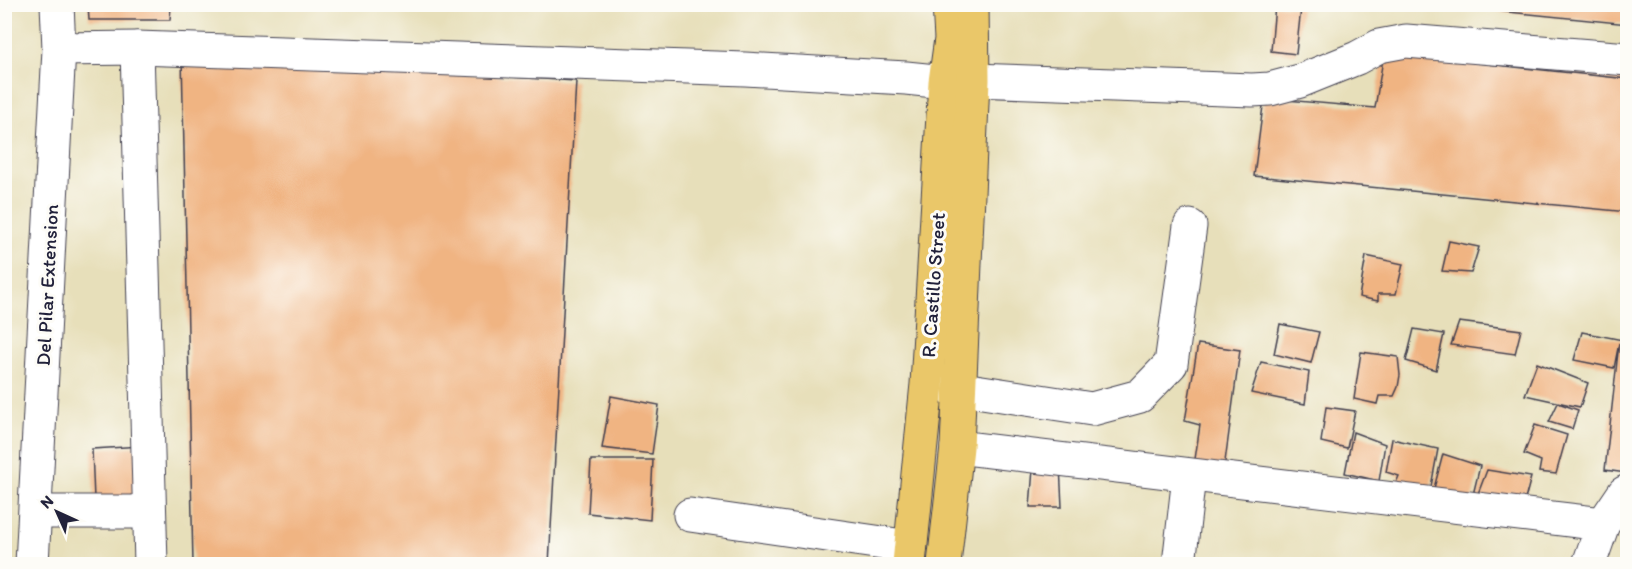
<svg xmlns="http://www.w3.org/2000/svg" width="1632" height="569" viewBox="0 0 1632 569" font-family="Itim,sans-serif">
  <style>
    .building { fill: #f0b482 }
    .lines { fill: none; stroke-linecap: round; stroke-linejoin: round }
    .minor-casing { stroke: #403e4e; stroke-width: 35 }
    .major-casing { stroke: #403e4e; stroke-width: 35 }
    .minor { stroke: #fff; stroke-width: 33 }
    .major { stroke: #eac769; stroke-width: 33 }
    .labels { text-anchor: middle; stroke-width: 6; stroke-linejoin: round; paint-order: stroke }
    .street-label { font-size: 20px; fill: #22223b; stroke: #fdfcf7 }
  </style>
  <rect width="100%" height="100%" fill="#fdfcf7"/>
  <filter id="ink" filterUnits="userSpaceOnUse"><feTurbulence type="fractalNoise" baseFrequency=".0167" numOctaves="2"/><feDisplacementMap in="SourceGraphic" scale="12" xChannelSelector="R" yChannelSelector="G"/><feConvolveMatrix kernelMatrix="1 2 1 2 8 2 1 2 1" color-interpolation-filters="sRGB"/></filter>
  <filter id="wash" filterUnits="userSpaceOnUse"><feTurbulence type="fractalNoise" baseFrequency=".008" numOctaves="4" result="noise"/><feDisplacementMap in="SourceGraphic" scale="24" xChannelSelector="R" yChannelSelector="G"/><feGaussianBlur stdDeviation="1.35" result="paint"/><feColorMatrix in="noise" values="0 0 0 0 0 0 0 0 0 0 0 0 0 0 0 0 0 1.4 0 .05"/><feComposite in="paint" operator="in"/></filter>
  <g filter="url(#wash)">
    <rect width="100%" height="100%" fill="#e7dfba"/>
    <g id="blocks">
      <g class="building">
        <path d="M1449,4H1628V24L1449,6Z"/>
        <path d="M88,5H171L170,20H89Z"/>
        <path d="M1275,5L1301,8L1296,54L1271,51Z"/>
        <path d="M1384,53L1628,79V212L1254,176L1264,98L1375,108Z"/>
        <path d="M182,57L576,81L549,564H193Z"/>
        <path d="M1449,241L1479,247L1471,273L1442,271Z"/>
        <path d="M1366,256L1403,264L1396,294H1378V301L1359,297Z"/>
        <path d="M1459,322L1521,330L1515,354L1451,345Z"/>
        <path d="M1280,324L1319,332L1311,363L1274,354Z"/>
        <path d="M1414,329L1444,334L1436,370L1406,361Z"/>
        <path d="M1582,332L1628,341L1626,473L1605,470L1619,343L1614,368L1574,360Z"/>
        <path d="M1198,344L1240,350L1224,469L1194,466L1200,425L1185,421Z"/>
        <path d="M1361,352L1398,357L1400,375L1398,387L1394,396H1379L1377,404L1354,399Z"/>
        <path d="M1261,362L1309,372L1305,404L1251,393Z"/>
        <path d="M1537,363L1588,383L1580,407L1525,395Z"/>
        <path d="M611,396L659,405L652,454L602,448Z"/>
        <path d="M1558,403L1578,410L1572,429L1549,422Z"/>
        <path d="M1326,407L1355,411L1347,448L1321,442Z"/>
        <path d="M1535,425L1567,435L1556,474L1539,472L1541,461L1524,454Z"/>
        <path d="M1353,432L1385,444L1379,481L1345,473Z"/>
        <path d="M1392,439L1438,449L1430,492L1393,490L1399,476L1386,472Z"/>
        <path d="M142,446L141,497L94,499L92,449Z"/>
        <path d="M1443,454L1480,466L1471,503L1433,492Z"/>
        <path d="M591,460H653L650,520L588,513Z"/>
        <path d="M1060,465L1062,507H1030L1033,469Z"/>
        <path d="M1487,470L1531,477L1523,507L1476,499Z"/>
      </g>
    </g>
  </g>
  <g filter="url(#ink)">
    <use href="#blocks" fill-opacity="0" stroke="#403e4e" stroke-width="1.5"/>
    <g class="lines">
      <defs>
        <g id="minor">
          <path d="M137,48L151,564"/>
          <path d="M59,49L137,48L745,69L906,78L945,82L973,80L1252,90L1270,89L1300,81L1357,58L1379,46L1406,41L1628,59"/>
          <path d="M930,384L1092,409L1140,396L1171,364L1190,226"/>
          <path d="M957,447L1603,524L1589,564"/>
          <path d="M36,512H149"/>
          <path d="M690,515L910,547"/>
          <path d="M1603,524L1624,493L1628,491"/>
          <path d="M32,564L59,49L57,4"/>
          <path d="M1179,564L1189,476"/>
        </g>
        <g id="major">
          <path d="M909,564L927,384L945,82L951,39L949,4"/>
          <path d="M944,564L957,447L973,80L972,4"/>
        </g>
      </defs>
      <use href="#minor" class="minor-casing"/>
      <use href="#major" class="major-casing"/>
      <use href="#minor" class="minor"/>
      <use href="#major" class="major"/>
    </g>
  </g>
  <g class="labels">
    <g class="street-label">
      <text transform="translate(47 285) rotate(-87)" y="7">Del Pilar Extension</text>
      <text transform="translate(933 285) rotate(-86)" y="7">R. Castillo Street</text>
    </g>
  </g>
  <rect width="1632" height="569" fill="none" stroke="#fdfcf7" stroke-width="24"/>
  <g transform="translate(57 512) rotate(315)" stroke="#fdfcf7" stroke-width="4.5" paint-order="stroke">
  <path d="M0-4.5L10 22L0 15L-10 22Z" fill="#22223b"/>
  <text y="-9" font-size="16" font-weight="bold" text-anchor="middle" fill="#22223b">N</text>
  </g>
</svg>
